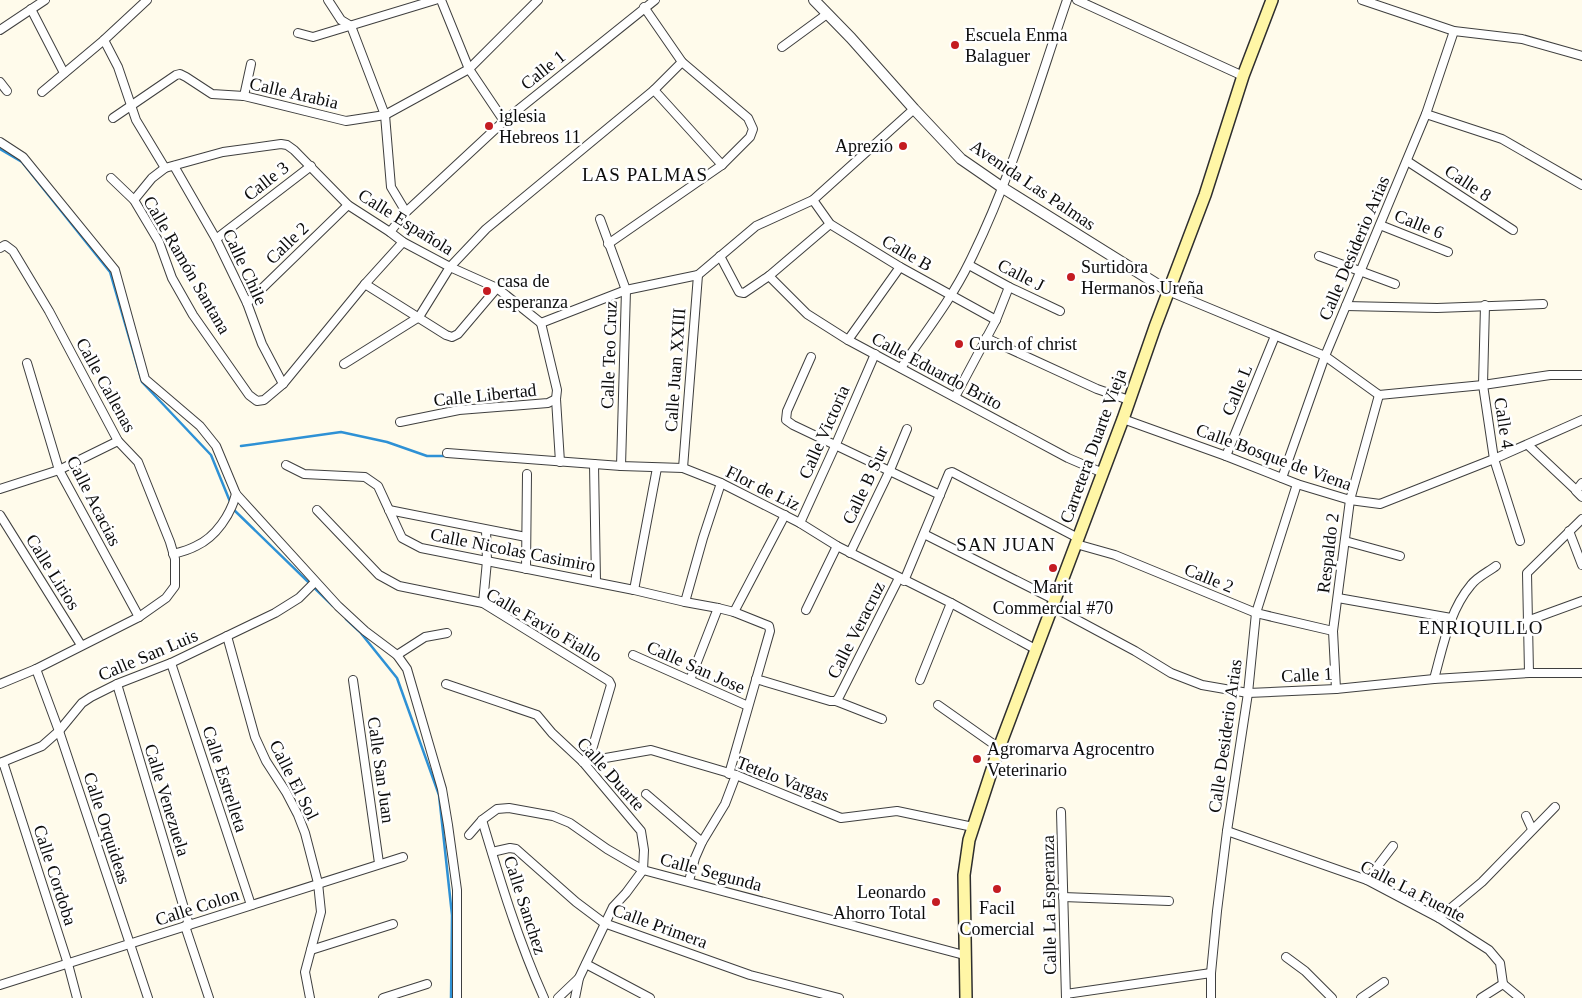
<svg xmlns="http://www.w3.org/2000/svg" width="1582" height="998" viewBox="0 0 1582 998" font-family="Georgia,serif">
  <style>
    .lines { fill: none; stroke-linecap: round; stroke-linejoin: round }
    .stream { stroke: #2e91d5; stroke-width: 2.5 }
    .minor-casing { stroke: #3f3f3f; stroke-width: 10 }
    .tertiary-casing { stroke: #3f3f3f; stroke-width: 12 }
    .secondary-casing { stroke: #2e2e2e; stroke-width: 14 }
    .minor { stroke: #fff; stroke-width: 8 }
    .tertiary { stroke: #fff; stroke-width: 10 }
    .secondary { stroke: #fff6a6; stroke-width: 11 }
    .poi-dot { fill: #c41c22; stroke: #fff; stroke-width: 2 }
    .labels { text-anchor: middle; stroke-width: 5; stroke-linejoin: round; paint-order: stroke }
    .poi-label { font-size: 18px; fill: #0c0c0c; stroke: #fff; text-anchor: start }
    .street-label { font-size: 18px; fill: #0c0c0c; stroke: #fff }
    .neighbourhood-label { font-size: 19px; letter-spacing: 1px; fill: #0c0c0c; stroke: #fff }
  </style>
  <rect width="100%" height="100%" fill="#fffbeb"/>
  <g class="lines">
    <g class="stream">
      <path d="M0,149L22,162L110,272L142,382L211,455L231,504"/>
      <path d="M241,446L341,432L387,442L427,456H448"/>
      <path d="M233,509L333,606"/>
      <path d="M346,619L360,632L397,678L439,795L452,915L451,998"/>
    </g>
    <defs>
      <g id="minor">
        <path d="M328,0L341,20L351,26L385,115L391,187L406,212"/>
        <path d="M441,0L469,69L504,121"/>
        <path d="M1077,0L1243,76"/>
        <path d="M1362,0L1454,31L1522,39L1582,56"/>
        <path d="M31,9L64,73"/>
        <path d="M0,30L45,0"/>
        <path d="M298,33L313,37L435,0"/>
        <path d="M104,40L118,67L136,120L165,168"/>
        <path d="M782,47L827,14"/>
        <path d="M0,82L7,91"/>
        <path d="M654,90L722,165"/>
        <path d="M42,92L104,40L147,0"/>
        <path d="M244,96L251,64"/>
        <path d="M1426,114L1502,139L1582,185"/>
        <path d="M113,118L176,75L180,74L186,77L212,94L244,96L346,121L385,115L469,69L538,0"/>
        <path d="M0,142L23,157L115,270L145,379L200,426L216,446L236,494L338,606L365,631L397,655L407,669L442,789L448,825L457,890V998"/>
        <path d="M1407,161L1513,230"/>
        <path d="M174,166L216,239L247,303L262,344L283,384"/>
        <path d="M111,178L134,200L159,242L172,278L193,315L249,395L257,401L264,400L283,384L365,284L403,242"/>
        <path d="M134,200L152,178L165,168L223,152L281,144L287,145L294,150L348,205L390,232L403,242L450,267L497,288L541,323"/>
        <path d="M813,200L830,224L900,267L996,320"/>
        <path d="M600,219L626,290L621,466"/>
        <path d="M1380,225L1448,252"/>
        <path d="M390,232L406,212L504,121L655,0"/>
        <path d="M216,239L311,166"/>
        <path d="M608,244L722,165L750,137L753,129L748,118L682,62L644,7"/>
        <path d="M0,248L5,245L13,251L49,311L118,441L138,462L170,542L175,559V586L166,598L139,617L36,669L0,684"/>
        <path d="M720,256L739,292L744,293L769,276L830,224"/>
        <path d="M1319,256L1395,284"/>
        <path d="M969,265L1009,287L1060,311"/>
        <path d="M769,276L807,314L848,340L1068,458L1103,473"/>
        <path d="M365,284L446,335L452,337L458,334L497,288"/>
        <path d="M1168,291L1325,356L1379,395L1483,385L1550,375H1582"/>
        <path d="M247,303L348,205"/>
        <path d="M1485,305L1483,385L1494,459L1520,541"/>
        <path d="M1346,306L1437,308L1543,304"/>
        <path d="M541,323L626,290L698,275L756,226L813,200L914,109"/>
        <path d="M541,323L557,390L556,399L560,462"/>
        <path d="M986,338L1097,389L1129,400"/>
        <path d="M848,340L900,267"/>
        <path d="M811,357L787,411L786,420L793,425L940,495"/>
        <path d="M27,363L59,470L139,617"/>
        <path d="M344,364L419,317L450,267L486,229L654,90L682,62"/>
        <path d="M901,368C924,334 951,300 969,263C1011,179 1037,88 1067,0"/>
        <path d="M955,397L996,320L1009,287"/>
        <path d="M1123,419L1226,456L1297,484L1350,500L1380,504L1494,459L1582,420"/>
        <path d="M400,422L459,410L548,403L556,399"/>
        <path d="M1528,445L1577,491"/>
        <path d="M447,453L621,466L683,468L721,483L800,523L837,546L951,603L1037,650"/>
        <path d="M1226,456L1275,336"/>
        <path d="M594,464L596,582"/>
        <path d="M286,465L304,474L365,477L378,486L402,538L421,548L634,590L685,602L718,608L734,612L769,626L770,631L729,774"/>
        <path d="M683,468L698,275"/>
        <path d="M1282,478L1325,356L1426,114L1454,31"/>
        <path d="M1582,483L1576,491L1582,497"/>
        <path d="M0,489L59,470L118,441"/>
        <path d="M317,510L379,575L399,586L483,603L609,681L611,685L591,753L583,762"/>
        <path d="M389,510L526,537"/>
        <path d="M0,515L81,645"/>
        <path d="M800,523L836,444L875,354"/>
        <path d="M1569,531L1582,565"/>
        <path d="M924,534L1055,600"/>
        <path d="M1345,541L1400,556"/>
        <path d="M1076,544L1115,555L1256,613L1333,631"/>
        <path d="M850,553L890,470L907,429"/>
        <path d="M173,554C181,552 189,550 196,546C216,537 231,514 236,494"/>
        <path d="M526,569L527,474"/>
        <path d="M904,581L949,473L952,472L1078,538"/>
        <path d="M634,590L657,468"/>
        <path d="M1338,598L1451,618"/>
        <path d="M685,602L703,538L721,483"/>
        <path d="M483,603L487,561L486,530"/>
        <path d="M1053,607L1135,651L1171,673L1202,685L1248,693L1336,689L1434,679L1529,673H1582"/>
        <path d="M806,610L837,546"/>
        <path d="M734,612L785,515"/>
        <path d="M1527,621L1582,601"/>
        <path d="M227,636L255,737L266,761L286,792L298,815L305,833L318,883L321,912L305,972L310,998"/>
        <path d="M397,655L425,637L447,633"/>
        <path d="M633,655L748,706"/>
        <path d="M171,663L251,905"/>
        <path d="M36,669L59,731L148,998"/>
        <path d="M1529,673L1527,573L1582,519"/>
        <path d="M756,679L830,701H836L882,719"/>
        <path d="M1434,679C1443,647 1449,611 1471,585C1477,577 1488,572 1496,566"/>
        <path d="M353,680L379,863"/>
        <path d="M690,680L718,608"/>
        <path d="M920,680L951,603"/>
        <path d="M117,684L189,925"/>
        <path d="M446,684L537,715L552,733L583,762L641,831L644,850L643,870L626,893L613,907L579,978L575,998"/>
        <path d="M1336,689L1333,631L1350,500L1379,395"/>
        <path d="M836,701L839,697L899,578"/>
        <path d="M938,705L999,748"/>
        <path d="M3,762L68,964L77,998"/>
        <path d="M583,762L651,750L736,775L841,818L897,811L973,827"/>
        <path d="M0,763L42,746L59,731L82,703L91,697L117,684L171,663L275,613L299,598L315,582"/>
        <path d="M646,794L702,842"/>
        <path d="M1061,812L1066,998"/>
        <path d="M1526,816L1532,829"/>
        <path d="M482,820C500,880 518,940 544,998"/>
        <path d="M1227,831L1367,880L1439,918L1489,950L1500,963L1503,984"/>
        <path d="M469,835L482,820L497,809L509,808L553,816L570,823L607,849L643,870L964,955"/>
        <path d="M492,852L510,848L516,849L576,902L604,923L750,975L839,998"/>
        <path d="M1367,880L1393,846"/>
        <path d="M689,881L695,858L702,842L725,804L736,775"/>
        <path d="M1063,897L1169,901"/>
        <path d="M1439,918L1482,882L1555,807"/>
        <path d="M185,926L209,998"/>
        <path d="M311,950L393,924"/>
        <path d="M1286,957L1305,971L1332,998"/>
        <path d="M586,964L650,998"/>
        <path d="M1503,984L1520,998"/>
        <path d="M0,985L403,857"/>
        <path d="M1066,994L1211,973"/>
        <path d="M383,998L427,984"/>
        <path d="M558,998L579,978"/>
        <path d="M1211,998V973L1217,911L1227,831L1248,693L1256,613L1297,484"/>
        <path d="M1361,998L1384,982"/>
        <path d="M1481,998L1503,984"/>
      </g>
      <path id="tertiary" d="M814,0L851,38L914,109L961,159L1003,188L1168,291"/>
      <path id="secondary" d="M966,998L964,875L969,840L999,748L1123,419L1155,327L1205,195L1243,76L1272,0"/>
    </defs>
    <use href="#minor" class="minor-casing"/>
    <use href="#tertiary" class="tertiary-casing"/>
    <use href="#secondary" class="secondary-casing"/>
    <use href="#minor" class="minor"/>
    <use href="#tertiary" class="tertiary"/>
    <use href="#secondary" class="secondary"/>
  </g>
  <g class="poi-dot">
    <circle cx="955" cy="45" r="5"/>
    <circle cx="489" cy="126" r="5"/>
    <circle cx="903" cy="146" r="5"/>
    <circle cx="1071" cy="277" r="5"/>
    <circle cx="487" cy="291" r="5"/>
    <circle cx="959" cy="344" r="5"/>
    <circle cx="1053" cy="568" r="5"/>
    <circle cx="977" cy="759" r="5"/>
    <circle cx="997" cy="889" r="5"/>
    <circle cx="936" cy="902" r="5"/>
  </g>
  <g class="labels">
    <g class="poi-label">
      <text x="965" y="41">Escuela Enma<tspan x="965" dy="21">Balaguer</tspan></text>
      <text x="499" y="122">iglesia<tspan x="499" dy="21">Hebreos 11</tspan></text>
      <text x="893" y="152" text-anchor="end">Aprezio</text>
      <text x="1081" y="273">Surtidora<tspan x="1081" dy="21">Hermanos Ureña</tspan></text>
      <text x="497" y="287">casa de<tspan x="497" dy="21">esperanza</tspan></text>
      <text x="969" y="350">Curch of christ</text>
      <text x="1053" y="593" text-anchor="middle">Marit<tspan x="1053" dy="21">Commercial #70</tspan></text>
      <text x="987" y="755">Agromarva Agrocentro<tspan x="987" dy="21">Veterinario</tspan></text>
      <text x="926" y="898" text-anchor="end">Leonardo<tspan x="926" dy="21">Ahorro Total</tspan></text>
      <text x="997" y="914" text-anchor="middle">Facil<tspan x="997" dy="21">Comercial</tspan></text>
    </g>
    <g class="street-label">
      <text transform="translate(543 70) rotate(-39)" y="6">Calle 1</text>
      <text transform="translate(294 93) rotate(13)" y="6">Calle Arabia</text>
      <text transform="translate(266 181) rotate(-38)" y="6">Calle 3</text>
      <text transform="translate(1468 183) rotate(33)" y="6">Calle 8</text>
      <text transform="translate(1033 185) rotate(34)" y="6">Avenida Las Palmas</text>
      <text transform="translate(406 222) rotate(32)" y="6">Calle Española</text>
      <text transform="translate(1419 224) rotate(22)" y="6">Calle 6</text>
      <text transform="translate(287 243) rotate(-44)" y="6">Calle 2</text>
      <text transform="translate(1354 248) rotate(-67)" y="6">Calle Desiderio Arias</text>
      <text transform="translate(907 253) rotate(30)" y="6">Calle B</text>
      <text transform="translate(187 265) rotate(60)" y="6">Calle Ramón Santana</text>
      <text transform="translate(245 267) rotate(65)" y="6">Calle Chile</text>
      <text transform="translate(1021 275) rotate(27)" y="6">Calle J</text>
      <text transform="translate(609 355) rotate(-88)" y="6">Calle Teo Cruz</text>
      <text transform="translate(675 370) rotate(-86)" y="6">Calle Juan XXIII</text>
      <text transform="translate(937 371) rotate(28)" y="6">Calle Eduardo Brito</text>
      <text transform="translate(106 385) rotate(61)" y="6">Calle Callenas</text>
      <text transform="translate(1237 390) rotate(-68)" y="6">Calle L</text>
      <text transform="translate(485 395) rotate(-6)" y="6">Calle Libertad</text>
      <text transform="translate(1504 423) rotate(81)" y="6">Calle 4</text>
      <text transform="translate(824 432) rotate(-66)" y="6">Calle Victoria</text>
      <text transform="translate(1093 446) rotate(-70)" y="6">Carretera Duarte Vieja</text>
      <text transform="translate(1274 457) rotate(20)" y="6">Calle Bosque de Viena</text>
      <text transform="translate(865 485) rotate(-65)" y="6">Calle B Sur</text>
      <text transform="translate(763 488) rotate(26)" y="6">Flor de Liz</text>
      <text transform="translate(94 501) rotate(63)" y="6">Calle Acacias</text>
      <text transform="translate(513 550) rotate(11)" y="6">Calle Nicolas Casimiro</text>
      <text transform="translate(1328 553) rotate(-83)" y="6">Respaldo 2</text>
      <text transform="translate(53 572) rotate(58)" y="6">Calle Lirios</text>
      <text transform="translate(1209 578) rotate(22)" y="6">Calle 2</text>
      <text transform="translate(544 625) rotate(30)" y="6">Calle Favio Fiallo</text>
      <text transform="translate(856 630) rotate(-63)" y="6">Calle Veracruz</text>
      <text transform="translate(148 655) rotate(-23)" y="6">Calle San Luis</text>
      <text transform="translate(696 667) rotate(24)" y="6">Calle San Jose</text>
      <text transform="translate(1307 675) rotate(-3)" y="6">Calle 1</text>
      <text transform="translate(1225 736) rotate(-82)" y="6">Calle Desiderio Arias</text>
      <text transform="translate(381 770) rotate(82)" y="6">Calle San Juan</text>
      <text transform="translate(611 774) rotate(48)" y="6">Calle Duarte</text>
      <text transform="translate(225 779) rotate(72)" y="6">Calle Estrelleta</text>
      <text transform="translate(783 779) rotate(21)" y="6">Tetelo Vargas</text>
      <text transform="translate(294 780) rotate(63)" y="6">Calle El Sol</text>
      <text transform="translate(167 800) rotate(73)" y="6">Calle Venezuela</text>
      <text transform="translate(107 828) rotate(72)" y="6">Calle Orquideas</text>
      <text transform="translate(711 872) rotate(15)" y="6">Calle Segunda</text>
      <text transform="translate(55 875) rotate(72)" y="6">Calle Cordoba</text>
      <text transform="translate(1413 891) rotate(27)" y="6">Calle La Fuente</text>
      <text transform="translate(525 905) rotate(72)" y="6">Calle Sanchez</text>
      <text transform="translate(1049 905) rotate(-91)" y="6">Calle La Esperanza</text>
      <text transform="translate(197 907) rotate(-18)" y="6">Calle Colon</text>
      <text transform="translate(660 926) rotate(20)" y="6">Calle Primera</text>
    </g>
    <g class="neighbourhood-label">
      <text x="645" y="181">LAS PALMAS</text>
      <text x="1006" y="551">SAN JUAN</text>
      <text x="1481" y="634">ENRIQUILLO</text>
    </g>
  </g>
</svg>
